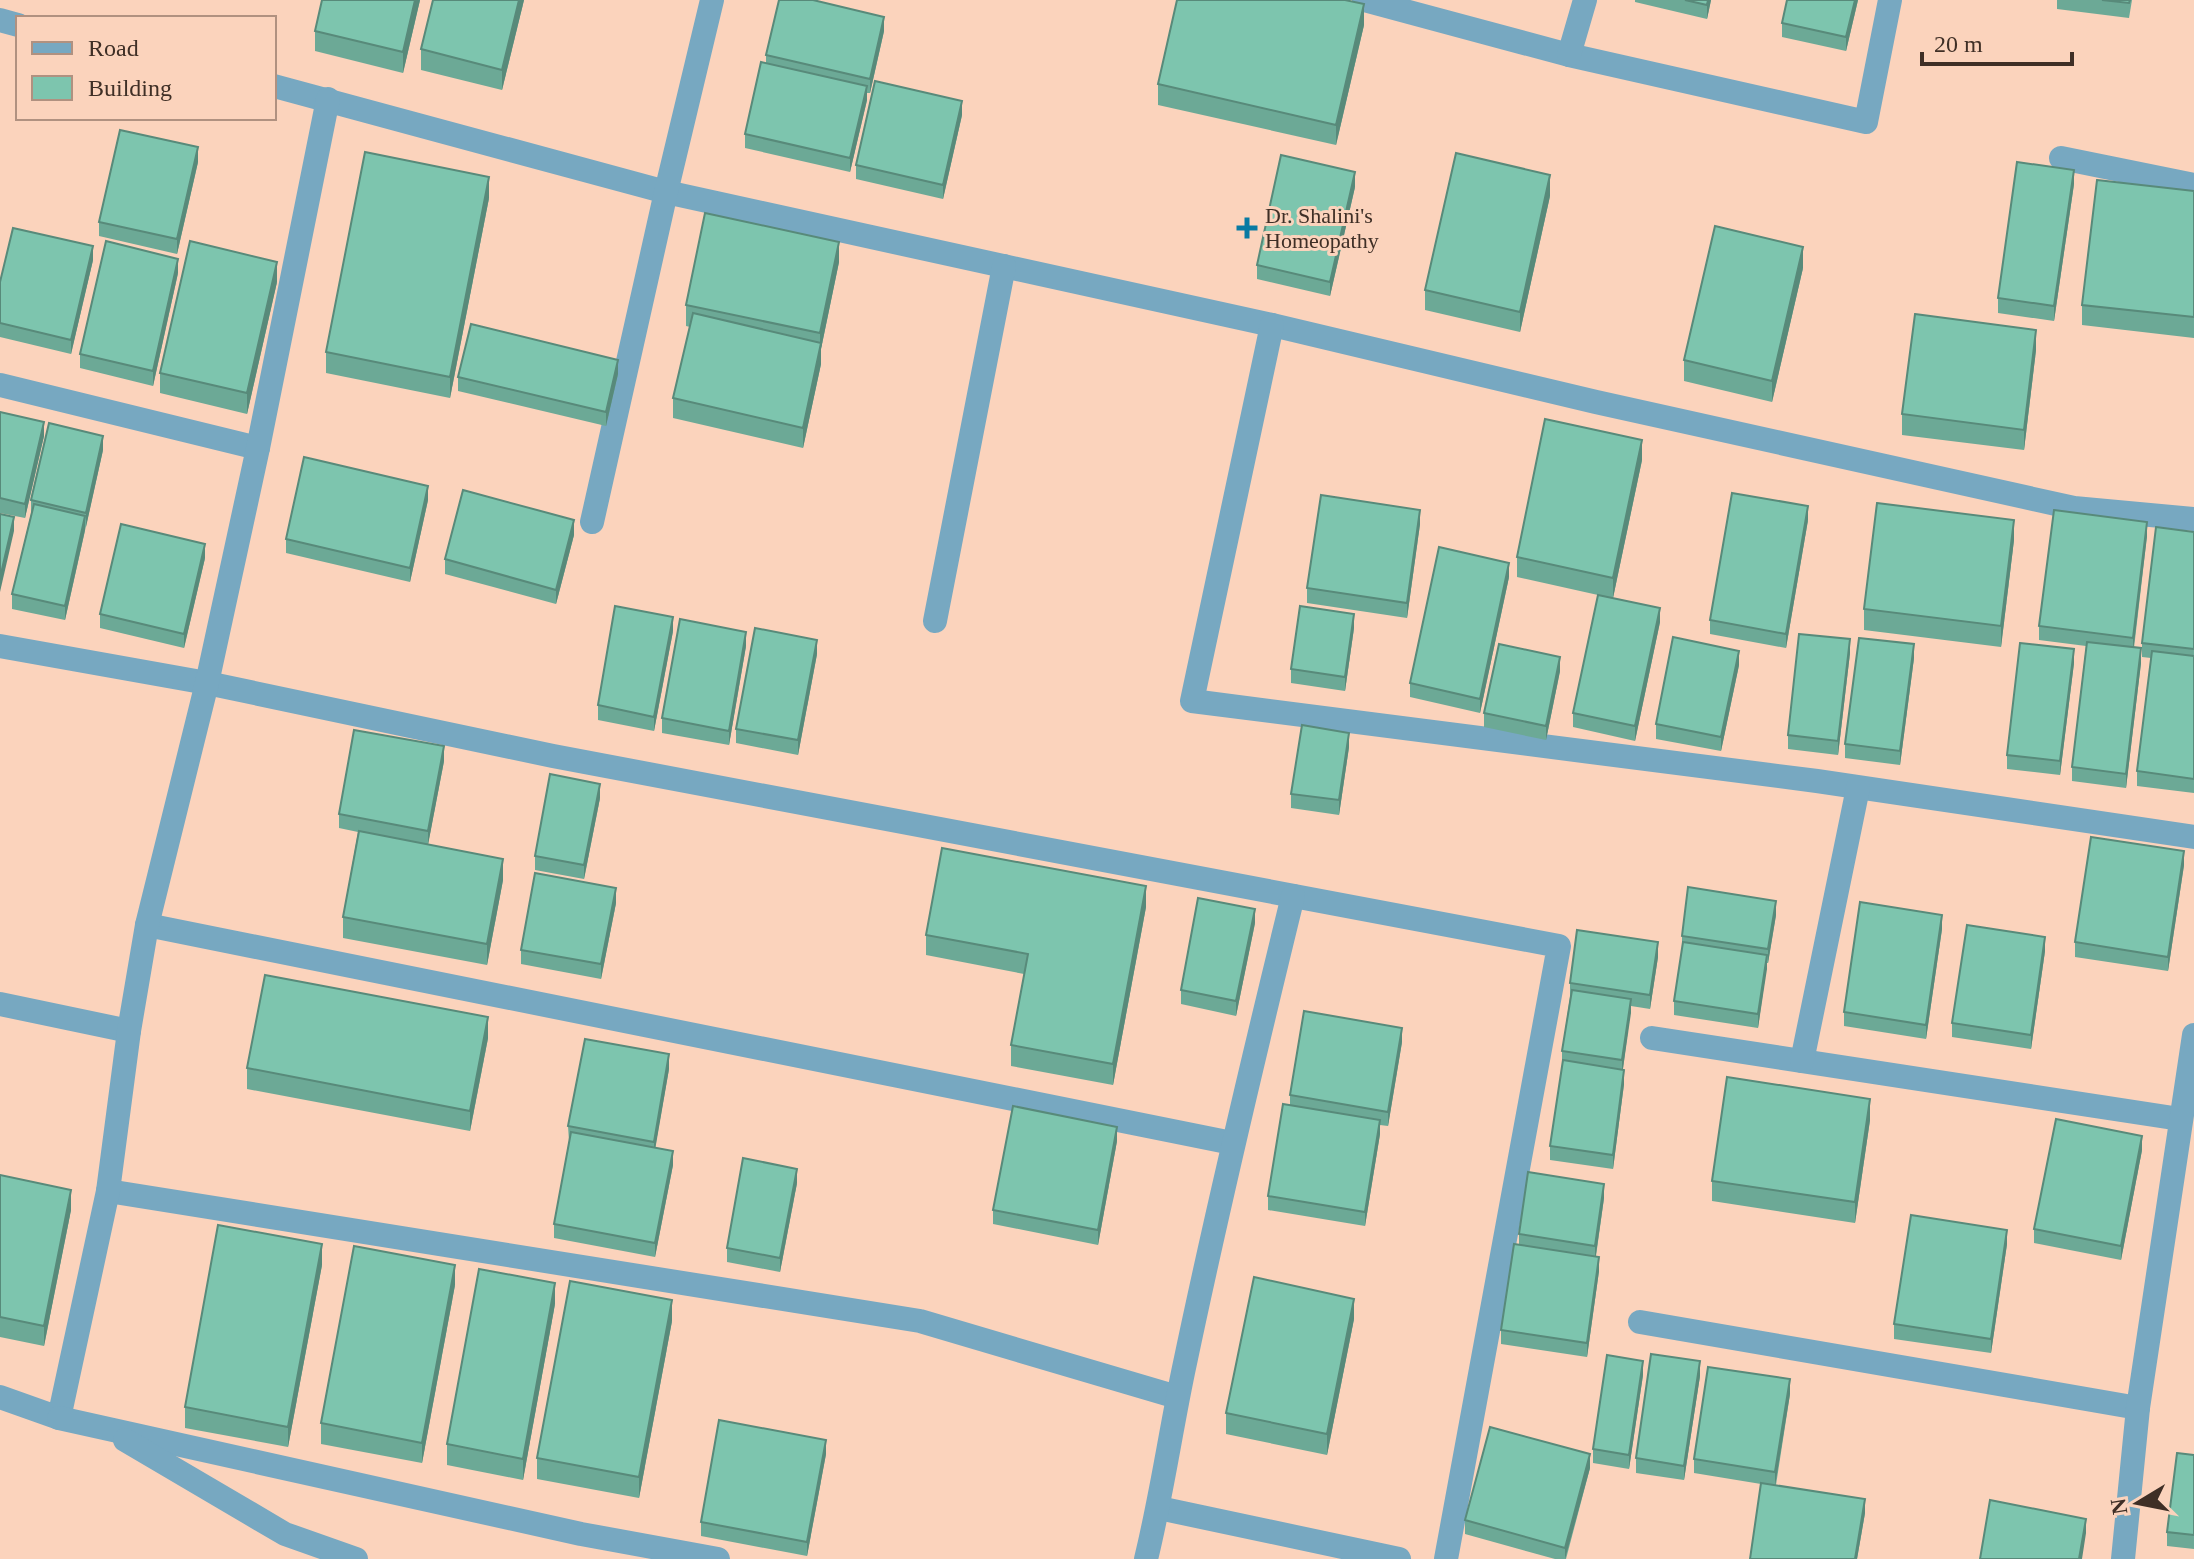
<svg xmlns="http://www.w3.org/2000/svg" width="2194" height="1559" viewBox="0 0 2194 1559" font-family="'Times New Roman',serif">
  <style>
    .lines { fill: none; stroke-linecap: round; stroke-linejoin: round }
    .minor { stroke: #77a8c1; stroke-width: 24 }
    .wall { fill: #6ca996 }
    .shaded-wall { fill: #588a7a }
    .building { fill: #7dc5ae; stroke: #588a7a; stroke-width: 2 }
    .poi-dot { fill: #087aa3; stroke: #fbd3bc; stroke-width: 3 }
    .labels { text-anchor: middle; stroke-width: 6; stroke-linejoin: round; paint-order: stroke }
    .poi-label { font-size: 22px; fill: #3f2f26; stroke: #fbd3bc; text-anchor: start }
  </style>
  <rect width="100%" height="100%" fill="#fbd3bc"/>
  <g class="lines">
    <g class="minor">
      <path d="M1364,0L1569,55L1866,122L1890,0"/>
      <path d="M0,20L18,25"/>
      <path d="M1569,55L1585,0"/>
      <path d="M274,86L666,192L1272,325L1596,402L2074,508L2194,519"/>
      <path d="M2061,158L2194,185"/>
      <path d="M1272,325L1192,701L1817,781L2194,837"/>
      <path d="M0,385L258,448"/>
      <path d="M592,522L666,192L712,0"/>
      <path d="M935,621L1004,266"/>
      <path d="M0,646L207,683L553,756L1559,946L1446,1559"/>
      <path d="M147,925L1232,1143"/>
      <path d="M0,1004L129,1031"/>
      <path d="M1652,1038L2180,1119"/>
      <path d="M1802,1061L1858,788"/>
      <path d="M108,1191L920,1321L1177,1397"/>
      <path d="M1640,1322L2138,1408"/>
      <path d="M0,1397L59,1418L108,1191L129,1031L147,925L207,683L258,448L328,99"/>
      <path d="M59,1418L581,1534L718,1559"/>
      <path d="M125,1440L285,1534L356,1559"/>
      <path d="M1159,1508L1399,1559"/>
      <path d="M1146,1559C1162,1494 1171,1428 1185,1363C1218,1206 1255,1051 1293,896"/>
      <path d="M2123,1559L2138,1408L2194,1035"/>
    </g>
  </g>
  <g class="wall">
    <path d="M322,0H420L403,73L315,51V31Z"/>
    <path d="M433,0H524L502,90L421,70V49Z"/>
    <path d="M1635,0H1711L1707,19L1635,2Z"/>
    <path d="M1858,0L1846,51L1782,37V23Z"/>
    <path d="M2057,0H2132L2129,18L2057,9Z"/>
    <path d="M1364,25L1336,145L1158,105V84Z"/>
    <path d="M884,31L870,93H867V100L850,172L745,148V134L766,63V55Z"/>
    <path d="M962,115L943,199L856,179V165Z"/>
    <path d="M198,162L177,254L99,236V222Z"/>
    <path d="M2074,184L2054,321L1998,313V298Z"/>
    <path d="M1355,187L1330,296L1257,279V265Z"/>
    <path d="M2194,191V338L2082,325V305Z"/>
    <path d="M1550,196L1520,332L1425,310V290Z"/>
    <path d="M489,198L450,398L326,373V352Z"/>
    <path d="M93,260L71,354L0,337V282Z"/>
    <path d="M839,262L821,349V364L803,448L673,418V398L690,327L686,326V305Z"/>
    <path d="M1803,268L1772,402L1684,381V360Z"/>
    <path d="M178,273L153,386L80,368V354Z"/>
    <path d="M277,282L247,414L160,393V373Z"/>
    <path d="M2036,350L2024,450L1902,435V414Z"/>
    <path d="M618,374L606,426L458,391V377Z"/>
    <path d="M0,412L44,436L25,518L0,513Z"/>
    <path d="M103,450L65,620L12,609V594L31,514V500Z"/>
    <path d="M1642,460L1613,598L1660,622L1635,741L1573,727V713L1598,595L1517,577V557Z"/>
    <path d="M428,500L410,582L286,553V539Z"/>
    <path d="M1808,520L1786,648L1710,634V620Z"/>
    <path d="M1420,524L1407,618L1307,603V588Z"/>
    <path d="M2194,532V793L2137,786V771L2151,658L2142,657V643Z"/>
    <path d="M574,535L556,604L445,574V559Z"/>
    <path d="M2147,536L2134,648L2141,663L2126,788L2072,781V767L2086,646L2039,640V626Z"/>
    <path d="M2014,540L2001,647L1864,630V609Z"/>
    <path d="M205,558L184,648L100,628V614Z"/>
    <path d="M1509,577L1480,713L1410,697V683Z"/>
    <path d="M1354,628L1345,691L1291,683V669Z"/>
    <path d="M673,631L654,731L598,720V705Z"/>
    <path d="M746,646L729,745L662,733V718Z"/>
    <path d="M1850,653L1838,755L1788,749V735Z"/>
    <path d="M817,654L798,755L736,743V729Z"/>
    <path d="M1914,658L1900,765L1845,758V744Z"/>
    <path d="M2074,663L2060,775L2007,769V755Z"/>
    <path d="M1739,665L1721,751L1656,739V724Z"/>
    <path d="M1560,671L1546,740L1484,727V713Z"/>
    <path d="M1349,747L1339,815L1291,808V794Z"/>
    <path d="M444,761L428,844L503,880L487,965L343,938V917L358,832L339,828V814Z"/>
    <path d="M600,798L584,879L535,870V856Z"/>
    <path d="M2184,865L2168,971L2075,957V942Z"/>
    <path d="M616,903L601,979L521,964V950Z"/>
    <path d="M1146,907L1113,1085L1011,1066V1045L1024,974L926,955V935Z"/>
    <path d="M1776,915L1768,963H1767L1758,1028L1674,1015V1001L1682,949V936Z"/>
    <path d="M1255,923L1236,1016L1181,1004V990Z"/>
    <path d="M1942,929L1926,1039L1844,1026V1012Z"/>
    <path d="M2045,951L2031,1049L1952,1037V1023Z"/>
    <path d="M1658,957L1650,1009L1631,1006L1623,1069L1624,1084L1613,1169L1550,1160V1146L1562,1065V1051L1570,997V983Z"/>
    <path d="M488,1038L470,1131L247,1089V1068Z"/>
    <path d="M1402,1042L1388,1126L1380,1125V1134L1365,1226L1268,1210V1196L1290,1105V1095Z"/>
    <path d="M669,1069L655,1148L673,1165L655,1257L554,1238V1224L569,1141L568,1126Z"/>
    <path d="M1870,1120L1855,1223L1712,1201V1181Z"/>
    <path d="M1117,1141L1098,1245L993,1224V1210Z"/>
    <path d="M2142,1150L2121,1260L2034,1243V1229Z"/>
    <path d="M0,1175L71,1210L44,1346L0,1337Z"/>
    <path d="M797,1183L780,1272L727,1262V1248Z"/>
    <path d="M1604,1198L1596,1256L1599,1271L1587,1357L1501,1344V1330L1519,1244V1234Z"/>
    <path d="M2007,1244L1991,1353L1894,1339V1324Z"/>
    <path d="M322,1265L288,1447L185,1428V1407Z"/>
    <path d="M455,1285L422,1463L321,1444V1423Z"/>
    <path d="M555,1304L523,1480L447,1465V1444Z"/>
    <path d="M1354,1319L1327,1455L1226,1434V1413Z"/>
    <path d="M672,1321L639,1498L537,1479V1458Z"/>
    <path d="M1643,1375L1629,1469L1593,1463V1449Z"/>
    <path d="M1700,1376L1684,1480L1636,1473V1458Z"/>
    <path d="M1790,1394L1776,1485L1865,1513L1857,1559H1750L1761,1484L1694,1473V1459Z"/>
    <path d="M826,1454L807,1556L701,1536V1522Z"/>
    <path d="M2194,1455V1549L2167,1546V1532Z"/>
    <path d="M1590,1468L1566,1559H1555L1465,1534V1520Z"/>
  </g>
  <g class="shaded-wall">
    <path d="M415,0H420L403,73V52Z"/>
    <path d="M519,0H524L502,90V70Z"/>
    <path d="M1708,0H1711L1707,19V5Z"/>
    <path d="M1855,0H1858L1846,51V37Z"/>
    <path d="M1364,4V25L1336,145V125Z"/>
    <path d="M884,17V31L870,93V79Z"/>
    <path d="M867,86V100L850,172V158Z"/>
    <path d="M962,101V115L943,199V185Z"/>
    <path d="M198,147V162L177,254V239Z"/>
    <path d="M2074,170V184L2054,321V306Z"/>
    <path d="M1355,172V187L1330,296V282Z"/>
    <path d="M1550,175V196L1520,332V312Z"/>
    <path d="M489,177V198L450,398V377Z"/>
    <path d="M839,242V262L821,349V364L803,448V428L820,348V333Z"/>
    <path d="M93,246V260L71,354V340Z"/>
    <path d="M1803,247V268L1772,402V381Z"/>
    <path d="M178,259V273L153,386V371Z"/>
    <path d="M277,262V282L247,414V393Z"/>
    <path d="M2036,330V350L2024,450V430Z"/>
    <path d="M618,360V374L606,426V412Z"/>
    <path d="M44,422V436L25,518V504Z"/>
    <path d="M103,436V450L86,527V513Z"/>
    <path d="M1642,440V460L1613,598V578Z"/>
    <path d="M428,486V500L410,582V568Z"/>
    <path d="M1808,506V520L1786,648V634Z"/>
    <path d="M1420,510V524L1407,618V603Z"/>
    <path d="M85,516V530L65,620V606Z"/>
    <path d="M14,517V531L0,592V578Z"/>
    <path d="M574,520V535L556,604V590Z"/>
    <path d="M2014,520V540L2001,647V626Z"/>
    <path d="M2147,522V536L2133,652V638Z"/>
    <path d="M205,544V558L184,648V634Z"/>
    <path d="M1509,563V577L1480,713V699Z"/>
    <path d="M1660,608V622L1635,741V726Z"/>
    <path d="M1354,614V628L1345,691V677Z"/>
    <path d="M673,617V631L654,731V717Z"/>
    <path d="M746,632V646L729,745V731Z"/>
    <path d="M1850,639V653L1838,755V741Z"/>
    <path d="M817,640V654L798,755V740Z"/>
    <path d="M1914,644V658L1900,765V751Z"/>
    <path d="M2141,648V663L2126,788V774Z"/>
    <path d="M2074,649V663L2060,775V761Z"/>
    <path d="M1739,651V665L1721,751V737Z"/>
    <path d="M1560,657V671L1546,740V726Z"/>
    <path d="M1349,733V747L1339,815V800Z"/>
    <path d="M444,746V761L428,845V831Z"/>
    <path d="M600,784V798L584,879V865Z"/>
    <path d="M2184,851V865L2168,971V957Z"/>
    <path d="M503,859V880L487,965V944Z"/>
    <path d="M1146,886V907L1113,1085V1064Z"/>
    <path d="M616,888V903L601,979V964Z"/>
    <path d="M1776,901V915L1768,963V949Z"/>
    <path d="M1255,909V923L1236,1016V1001Z"/>
    <path d="M1942,915V929L1926,1039V1025Z"/>
    <path d="M2045,937V951L2031,1049V1035Z"/>
    <path d="M1658,942V957L1650,1009V995Z"/>
    <path d="M1767,955V969L1758,1028V1014Z"/>
    <path d="M1631,999V1013L1622,1075V1060Z"/>
    <path d="M488,1017V1038L470,1131V1111Z"/>
    <path d="M1402,1028V1042L1388,1126V1112Z"/>
    <path d="M669,1054V1069L654,1156V1142Z"/>
    <path d="M1624,1070V1084L1613,1169V1155Z"/>
    <path d="M1870,1099V1120L1855,1223V1202Z"/>
    <path d="M1380,1120V1134L1365,1226V1212Z"/>
    <path d="M1117,1127V1141L1098,1245V1230Z"/>
    <path d="M2142,1136V1150L2121,1260V1246Z"/>
    <path d="M673,1151V1165L655,1257V1243Z"/>
    <path d="M797,1169V1183L780,1272V1258Z"/>
    <path d="M1604,1184V1198L1595,1261V1246Z"/>
    <path d="M71,1190V1210L44,1346V1326Z"/>
    <path d="M2007,1230V1244L1991,1353V1339Z"/>
    <path d="M322,1244V1265L288,1447V1427Z"/>
    <path d="M1599,1257V1271L1587,1357V1343Z"/>
    <path d="M455,1265V1285L422,1463V1443Z"/>
    <path d="M555,1283V1304L523,1480V1459Z"/>
    <path d="M1354,1299V1319L1327,1455V1434Z"/>
    <path d="M672,1300V1321L639,1498V1477Z"/>
    <path d="M1643,1361V1375L1629,1469V1455Z"/>
    <path d="M1700,1361V1376L1684,1480V1466Z"/>
    <path d="M1790,1379V1394L1775,1486V1472Z"/>
    <path d="M826,1440V1454L807,1556V1542Z"/>
    <path d="M1590,1454V1468L1565,1559V1548Z"/>
    <path d="M1865,1499V1513L1857,1559H1855Z"/>
    <path d="M2086,1519V1533L2082,1559H2079Z"/>
  </g>
  <g class="building">
    <path d="M322,0H415L403,52L315,31Z"/>
    <path d="M433,0H519L502,70L421,49Z"/>
    <path d="M779,0H813L884,17L870,79L766,55Z"/>
    <path d="M1177,0H1345L1364,4L1336,125L1158,84Z"/>
    <path d="M1685,0H1708L1707,5Z"/>
    <path d="M1787,0H1855L1846,37L1782,23Z"/>
    <path d="M2102,0H2130L2129,3Z"/>
    <path d="M761,62L867,86L850,158L745,134Z"/>
    <path d="M875,81L962,101L943,185L856,165Z"/>
    <path d="M120,130L198,147L177,239L99,222Z"/>
    <path d="M365,152L489,177L450,377L326,352Z"/>
    <path d="M1456,153L1550,175L1520,312L1425,290Z"/>
    <path d="M1281,155L1355,172L1330,282L1257,265Z"/>
    <path d="M2017,162L2074,170L2054,306L1998,298Z"/>
    <path d="M2097,180L2194,191V317L2082,305Z"/>
    <path d="M705,213L839,242L820,333L686,305Z"/>
    <path d="M1715,226L1803,247L1772,381L1684,360Z"/>
    <path d="M13,228L93,246L71,340L0,323V282Z"/>
    <path d="M106,241L178,259L153,371L80,354Z"/>
    <path d="M190,241L277,262L247,393L160,373Z"/>
    <path d="M693,313L821,343L803,428L673,398Z"/>
    <path d="M1915,314L2036,330L2024,430L1902,414Z"/>
    <path d="M471,324L618,360L606,412L458,377Z"/>
    <path d="M0,412L44,422L25,504L0,498Z"/>
    <path d="M1545,419L1642,440L1613,578L1517,557Z"/>
    <path d="M49,423L103,436L86,513L31,500Z"/>
    <path d="M304,457L428,486L410,568L286,539Z"/>
    <path d="M463,490L574,520L556,590L445,559Z"/>
    <path d="M1732,493L1808,506L1786,634L1710,620Z"/>
    <path d="M1321,495L1420,510L1407,603L1307,588Z"/>
    <path d="M1877,503L2014,520L2001,626L1864,609Z"/>
    <path d="M34,504L85,516L65,606L12,594Z"/>
    <path d="M2054,510L2147,522L2133,638L2039,626Z"/>
    <path d="M0,514L14,517L0,578Z"/>
    <path d="M121,524L205,544L184,634L100,614Z"/>
    <path d="M2156,527L2194,532V649L2142,643Z"/>
    <path d="M1439,547L1509,563L1480,699L1410,683Z"/>
    <path d="M1598,595L1660,608L1635,726L1573,713Z"/>
    <path d="M615,606L673,617L654,717L598,705Z"/>
    <path d="M1300,606L1354,614L1345,677L1291,669Z"/>
    <path d="M680,619L746,632L729,731L662,718Z"/>
    <path d="M755,628L817,640L798,740L736,729Z"/>
    <path d="M1799,634L1850,639L1838,741L1788,735Z"/>
    <path d="M1673,637L1739,651L1721,737L1656,724Z"/>
    <path d="M1859,638L1914,644L1900,751L1845,744Z"/>
    <path d="M2087,642L2141,648L2126,774L2072,767Z"/>
    <path d="M2020,643L2074,649L2060,761L2007,755Z"/>
    <path d="M1499,644L1560,657L1546,726L1484,713Z"/>
    <path d="M2152,651L2194,656V779L2137,771Z"/>
    <path d="M1302,725L1349,733L1339,800L1291,794Z"/>
    <path d="M354,730L444,746L428,831L339,814Z"/>
    <path d="M550,774L600,784L584,865L535,856Z"/>
    <path d="M359,831L503,859L487,944L343,917Z"/>
    <path d="M2091,837L2184,851L2168,957L2075,942Z"/>
    <path d="M942,848L1146,886L1113,1064L1011,1045L1028,954L926,935Z"/>
    <path d="M535,873L616,888L601,964L521,950Z"/>
    <path d="M1688,887L1776,901L1768,949L1682,936Z"/>
    <path d="M1198,898L1255,909L1236,1001L1181,990Z"/>
    <path d="M1860,902L1942,915L1926,1025L1844,1012Z"/>
    <path d="M1967,925L2045,937L2031,1035L1952,1023Z"/>
    <path d="M1577,930L1658,942L1650,995L1570,983Z"/>
    <path d="M1683,942L1767,955L1758,1014L1674,1001Z"/>
    <path d="M265,975L488,1017L470,1111L247,1068Z"/>
    <path d="M1572,990L1631,999L1622,1060L1562,1051Z"/>
    <path d="M1304,1011L1402,1028L1388,1112L1290,1095Z"/>
    <path d="M585,1039L669,1054L654,1142L568,1126Z"/>
    <path d="M1563,1060L1624,1070L1613,1155L1550,1146Z"/>
    <path d="M1727,1077L1870,1099L1855,1202L1712,1181Z"/>
    <path d="M1283,1104L1380,1120L1365,1212L1268,1196Z"/>
    <path d="M1013,1106L1117,1127L1098,1230L993,1210Z"/>
    <path d="M2056,1119L2142,1136L2121,1246L2034,1229Z"/>
    <path d="M571,1132L673,1151L655,1243L554,1224Z"/>
    <path d="M743,1158L797,1169L780,1258L727,1248Z"/>
    <path d="M1528,1172L1604,1184L1595,1246L1519,1234Z"/>
    <path d="M0,1175L71,1190L44,1326L0,1317Z"/>
    <path d="M1911,1215L2007,1230L1991,1339L1894,1324Z"/>
    <path d="M218,1225L322,1244L288,1427L185,1407Z"/>
    <path d="M1514,1244L1599,1257L1587,1343L1501,1330Z"/>
    <path d="M354,1246L455,1265L422,1443L321,1423Z"/>
    <path d="M479,1269L555,1283L523,1459L447,1444Z"/>
    <path d="M1254,1277L1354,1299L1327,1434L1226,1413Z"/>
    <path d="M570,1281L672,1300L639,1477L537,1458Z"/>
    <path d="M1651,1354L1700,1361L1684,1466L1636,1458Z"/>
    <path d="M1607,1355L1643,1361L1629,1455L1593,1449Z"/>
    <path d="M1708,1367L1790,1379L1775,1472L1694,1459Z"/>
    <path d="M719,1420L826,1440L807,1542L701,1522Z"/>
    <path d="M1490,1427L1590,1454L1565,1548L1465,1520Z"/>
    <path d="M2177,1453L2194,1455V1535L2167,1532Z"/>
    <path d="M1761,1483L1865,1499L1855,1559H1750Z"/>
    <path d="M1990,1500L2086,1519L2079,1559H1980Z"/>
  </g>
  <path class="poi-dot" d="M1243 216h8v8h8v8h-8v8h-8v-8h-8v-8h8z"/>
  <g class="labels">
    <g class="poi-label">
      <text x="1265" y="223">Dr. Shalini's<tspan x="1265" dy="25">Homeopathy</tspan></text>
    </g>
  </g>
  <rect x="16" y="16" width="260" height="104" fill="#fbd3bc" stroke="#b09180" stroke-width="2"/>
  <rect x="32" y="42" width="40" height="12" fill="#77a8c1" stroke="#b09180" stroke-width="2"/>
  <text x="88" y="56" font-size="24" fill="#3f2f26">Road</text>
  <rect x="32" y="76" width="40" height="24" fill="#7dc5ae" stroke="#b09180" stroke-width="2"/>
  <text x="88" y="96" font-size="24" fill="#3f2f26">Building</text>
  <g transform="translate(2138 1503) rotate(260)" stroke="#fbd3bc" stroke-width="6" paint-order="stroke">
  <path d="M0-6L14 30L0 20L-14 30Z" fill="#3f2f26"/>
  <text y="-12" font-size="22" font-weight="bold" text-anchor="middle" fill="#3f2f26">N</text>
  </g>
  <path d="M1922 52v12h150v-12" fill="none" stroke="#3f2f26" stroke-width="4"/>
  <text x="1934" y="52" font-size="24" fill="#3f2f26" stroke="#fbd3bc" stroke-width="6" paint-order="stroke">20 m</text>
</svg>
